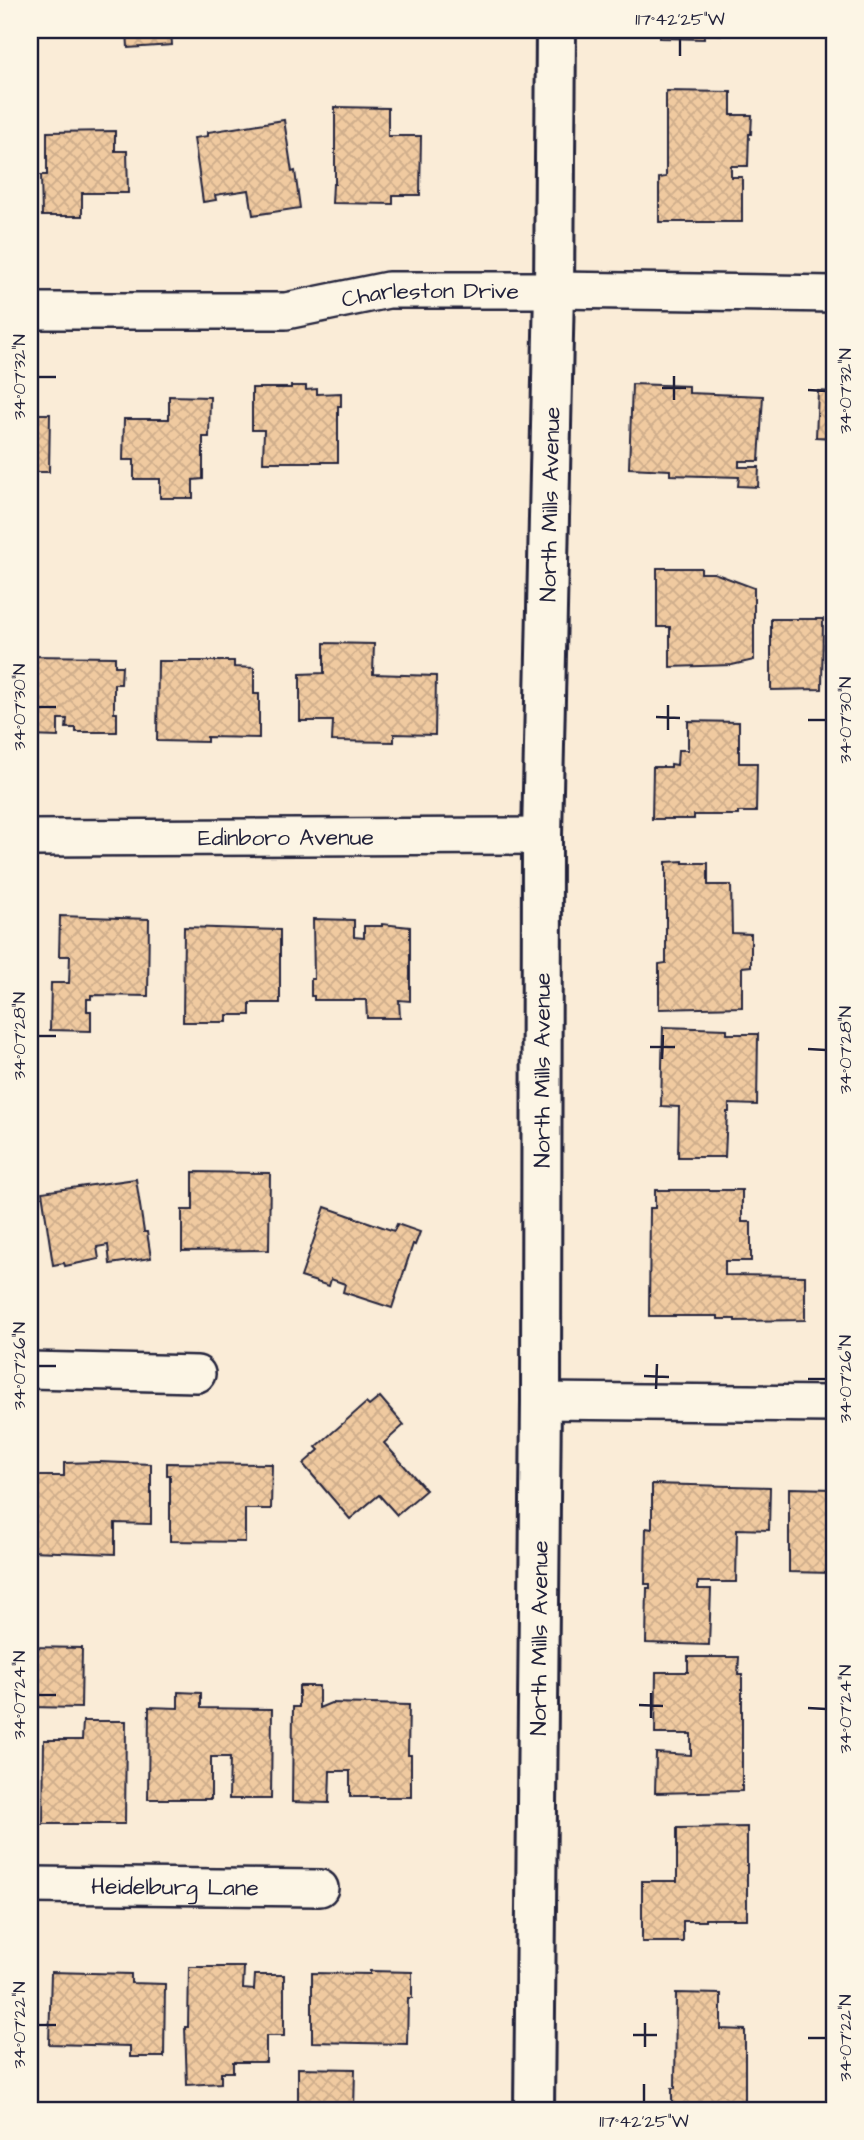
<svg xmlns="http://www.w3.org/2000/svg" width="864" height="2140" viewBox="0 0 864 2140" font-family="'Architects Daughter',sans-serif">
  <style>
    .building { fill: url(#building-cross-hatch); stroke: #22223b; stroke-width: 2 }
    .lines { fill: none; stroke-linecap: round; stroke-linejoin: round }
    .minor-casing { stroke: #22223b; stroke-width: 40 }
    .secondary-casing { stroke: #22223b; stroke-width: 44 }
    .minor { stroke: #fcf5e5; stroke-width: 35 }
    .secondary { stroke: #fcf5e5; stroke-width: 38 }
    .ticks { fill: none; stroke: #22223b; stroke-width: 2.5 }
    .labels { text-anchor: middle; stroke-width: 5; stroke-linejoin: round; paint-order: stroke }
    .street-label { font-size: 23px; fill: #22223b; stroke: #fcf5e5 }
    .neatline { fill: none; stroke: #22223b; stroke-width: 2.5 }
    .ticks-label { font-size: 18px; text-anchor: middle; fill: #22223b }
  </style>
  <defs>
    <pattern id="building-cross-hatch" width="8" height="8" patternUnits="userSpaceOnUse" patternTransform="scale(1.75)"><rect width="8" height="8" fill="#f0caa0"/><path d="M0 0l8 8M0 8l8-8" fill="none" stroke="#cead8b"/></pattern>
  </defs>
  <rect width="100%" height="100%" fill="#faecd7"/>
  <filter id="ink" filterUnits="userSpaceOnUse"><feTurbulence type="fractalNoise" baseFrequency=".0143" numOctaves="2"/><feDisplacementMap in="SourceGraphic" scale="14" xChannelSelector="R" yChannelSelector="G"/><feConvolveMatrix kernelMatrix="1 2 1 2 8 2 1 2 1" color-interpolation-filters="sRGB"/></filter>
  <g filter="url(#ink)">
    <g class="building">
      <path d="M127,30H171L172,45L128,48Z"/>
      <path d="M235,30H270L237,38Z"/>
      <path d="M660,30H745V35L704,34V39L660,38Z"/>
      <path d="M666,91L731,92V115H752L751,134H749L748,166H731V177H742V222H659V178L666,177Z"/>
      <path d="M335,107L388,108V136H421L420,195H393V204L332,203L333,184H335Z"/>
      <path d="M284,120L292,172L295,171L300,208L253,215L249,190L215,195L216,200L203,202L194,138L208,136V132Z"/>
      <path d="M115,131V151H127L128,193H82V216H42L41,175H47V132Z"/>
      <path d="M632,384L689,386V393L763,396L759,461H739V467H759L758,487L738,486L739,477L670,475V470L629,468Z"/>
      <path d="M291,386H306V390L317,389V394L341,393V406H338V462H263L264,430H252V388H291Z"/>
      <path d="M818,391L834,392V494H832L834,438L816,437Z"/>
      <path d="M169,396L210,397L209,437H203V479L193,480V498H160V479H134V460H123L124,419H169Z"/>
      <path d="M30,414H50L49,472H33V476H30Z"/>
      <path d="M657,568H701V573H714L754,588V660L732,665L670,667V627H657Z"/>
      <path d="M771,619H823L822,689L771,690Z"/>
      <path d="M324,643L374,644L373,674L436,676L435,735L394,734V742L332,741L333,721H300V674L324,673Z"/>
      <path d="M30,656L115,657V666H122L121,684H114V713H117V732H76V728H66L67,719H58V737L30,736Z"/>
      <path d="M158,661H234V667L254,668V694H259V738L207,737V742L157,741Z"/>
      <path d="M688,721L739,722V763H757L756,812H738V815H694V819H652L653,767H671V764L677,765L678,750H688Z"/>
      <path d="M683,861V863H708V885H731L732,933L751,934V966L742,967V1007L659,1009V964L666,963V862Z"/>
      <path d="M60,916L149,919L148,996L91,995V999H87V1011H91V1031L50,1030L51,983H69L70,956H59Z"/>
      <path d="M313,919L354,920V937L364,938V926H382V924L410,927V1001L399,1000L400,1018H367L366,1000H314V996H311V979H314Z"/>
      <path d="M184,927L280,930V1003H250V1015H227V1022H183Z"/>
      <path d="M663,1027L727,1029V1034H758L757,1105L729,1104V1112H727L725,1157H678L679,1107L661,1106Z"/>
      <path d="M193,1172L270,1173L269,1250L182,1251V1210H193Z"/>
      <path d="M136,1179L144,1232H147L151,1258L110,1264L108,1245L97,1247L99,1259L65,1266L64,1263L53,1265L42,1192Z"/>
      <path d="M655,1190H742V1222H751V1261H725V1275L805,1276V1320L735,1321V1319H718V1316H649L650,1208H655Z"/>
      <path d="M325,1207L394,1231L397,1224L420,1232L415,1245L413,1244L392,1308L343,1292L345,1284L331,1279L329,1286L301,1277Z"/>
      <path d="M380,1397L404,1425L384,1443L426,1490L397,1515L379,1495L350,1519L303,1464L319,1450L316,1447L366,1403L369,1406Z"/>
      <path d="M99,1462L151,1464V1524L115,1523V1554L30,1551L31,1476H64V1463Z"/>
      <path d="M167,1463L272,1464L271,1509H245V1542L170,1541V1475H167Z"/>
      <path d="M652,1484L770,1487L769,1530L737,1529L736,1582H698V1589H711L709,1645L646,1643L647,1588H650V1584H645L646,1528L652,1529Z"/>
      <path d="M789,1488L834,1489V1575L832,1573L789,1572Z"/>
      <path d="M30,1647L82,1648L81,1708L30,1707Z"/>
      <path d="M688,1657H739L738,1675H742V1791L655,1793L656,1753L691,1755V1734H655L656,1672H688Z"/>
      <path d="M299,1686H319V1708L331,1703L409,1705L408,1755H411V1797H350V1771H330L329,1803L292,1802L293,1707H299Z"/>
      <path d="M178,1692L201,1693V1708L272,1709L271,1799H229L230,1757H211V1799H148L149,1707L178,1708Z"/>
      <path d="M83,1721H126L125,1824H43L44,1740H82Z"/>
      <path d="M747,1827V1919H705V1921H683V1942H642V1881H677V1828Z"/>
      <path d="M189,1967H244L243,1989L254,1990L255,1975H284V2036H266V2062H233V2072H221V2083L187,2085L185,2027H188Z"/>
      <path d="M370,1971L412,1972V1998H408L407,2044L312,2042V1973L370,1974Z"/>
      <path d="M51,1972L131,1974V1983L165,1984L164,2057H130V2046L49,2044Z"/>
      <path d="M676,1993L721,1994V2029L745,2030V2110H672V2088H675Z"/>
      <path d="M298,2068L355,2069L354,2110H298Z"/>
    </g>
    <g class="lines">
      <defs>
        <g id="minor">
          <path id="s1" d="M30,311H286L388,290H554L834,294"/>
          <path id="s2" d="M30,838L542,836"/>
          <path d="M30,1370L197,1374"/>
          <path d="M541,1401L834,1404"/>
          <path id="s3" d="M30,1885L320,1888"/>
        </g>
        <g id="secondary">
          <path id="s4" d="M534,2110L541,1401L542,836L554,290L556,30"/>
        </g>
      </defs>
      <use href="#minor" class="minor-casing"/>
      <use href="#secondary" class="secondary-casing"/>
      <use href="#minor" class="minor"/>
      <use href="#secondary" class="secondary"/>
    </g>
  </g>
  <path class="ticks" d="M680,56V38M38,377H56M662,388H686M808,390L826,391M674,400V376M38,707H56M656,717L680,718M808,720H826M668,730V705M38,1036H56M650,1047H675M808,1049L826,1050M662,1059L663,1035M38,1366H56M644,1376L669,1377M808,1379H826M656,1389L657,1364M38,1695H56M639,1705L663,1706M808,1708L826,1709M651,1718V1693M38,2025H56M633,2035H657M808,2038H826M645,2047V2023M644,2102V2084"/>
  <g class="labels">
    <g class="street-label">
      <text dy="8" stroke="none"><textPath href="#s1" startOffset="402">Charleston Drive</textPath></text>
      <text dy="8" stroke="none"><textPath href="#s4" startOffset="1606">North Mills Avenue</textPath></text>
      <text dy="8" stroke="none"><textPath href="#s2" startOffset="256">Edinboro Avenue</textPath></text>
      <text dy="8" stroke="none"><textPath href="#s4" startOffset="1040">North Mills Avenue</textPath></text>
      <text dy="8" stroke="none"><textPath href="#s4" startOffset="472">North Mills Avenue</textPath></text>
      <text dy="8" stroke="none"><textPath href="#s3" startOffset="145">Heidelburg Lane</textPath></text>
    </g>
  </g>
  <rect width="864" height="2140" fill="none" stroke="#fcf5e5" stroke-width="77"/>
  <rect x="38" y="38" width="788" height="2064" class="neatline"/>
  <g class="ticks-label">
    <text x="680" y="25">117°42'25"W</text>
    <text transform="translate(19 377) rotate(-90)" y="6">34°07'32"N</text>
    <text transform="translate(845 391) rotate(-90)" y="6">34°07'32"N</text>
    <text transform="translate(19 707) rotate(-90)" y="6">34°07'30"N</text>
    <text transform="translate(845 720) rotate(-90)" y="6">34°07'30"N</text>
    <text transform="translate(19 1036) rotate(-90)" y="6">34°07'28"N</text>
    <text transform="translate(845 1050) rotate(-90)" y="6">34°07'28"N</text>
    <text transform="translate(19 1366) rotate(-90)" y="6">34°07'26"N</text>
    <text transform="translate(845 1379) rotate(-90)" y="6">34°07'26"N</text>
    <text transform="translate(19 1695) rotate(-90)" y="6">34°07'24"N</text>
    <text transform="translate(845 1709) rotate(-90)" y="6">34°07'24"N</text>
    <text transform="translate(19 2025) rotate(-90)" y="6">34°07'22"N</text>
    <text transform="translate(845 2038) rotate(-90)" y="6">34°07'22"N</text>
    <text x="644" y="2127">117°42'25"W</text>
  </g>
</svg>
